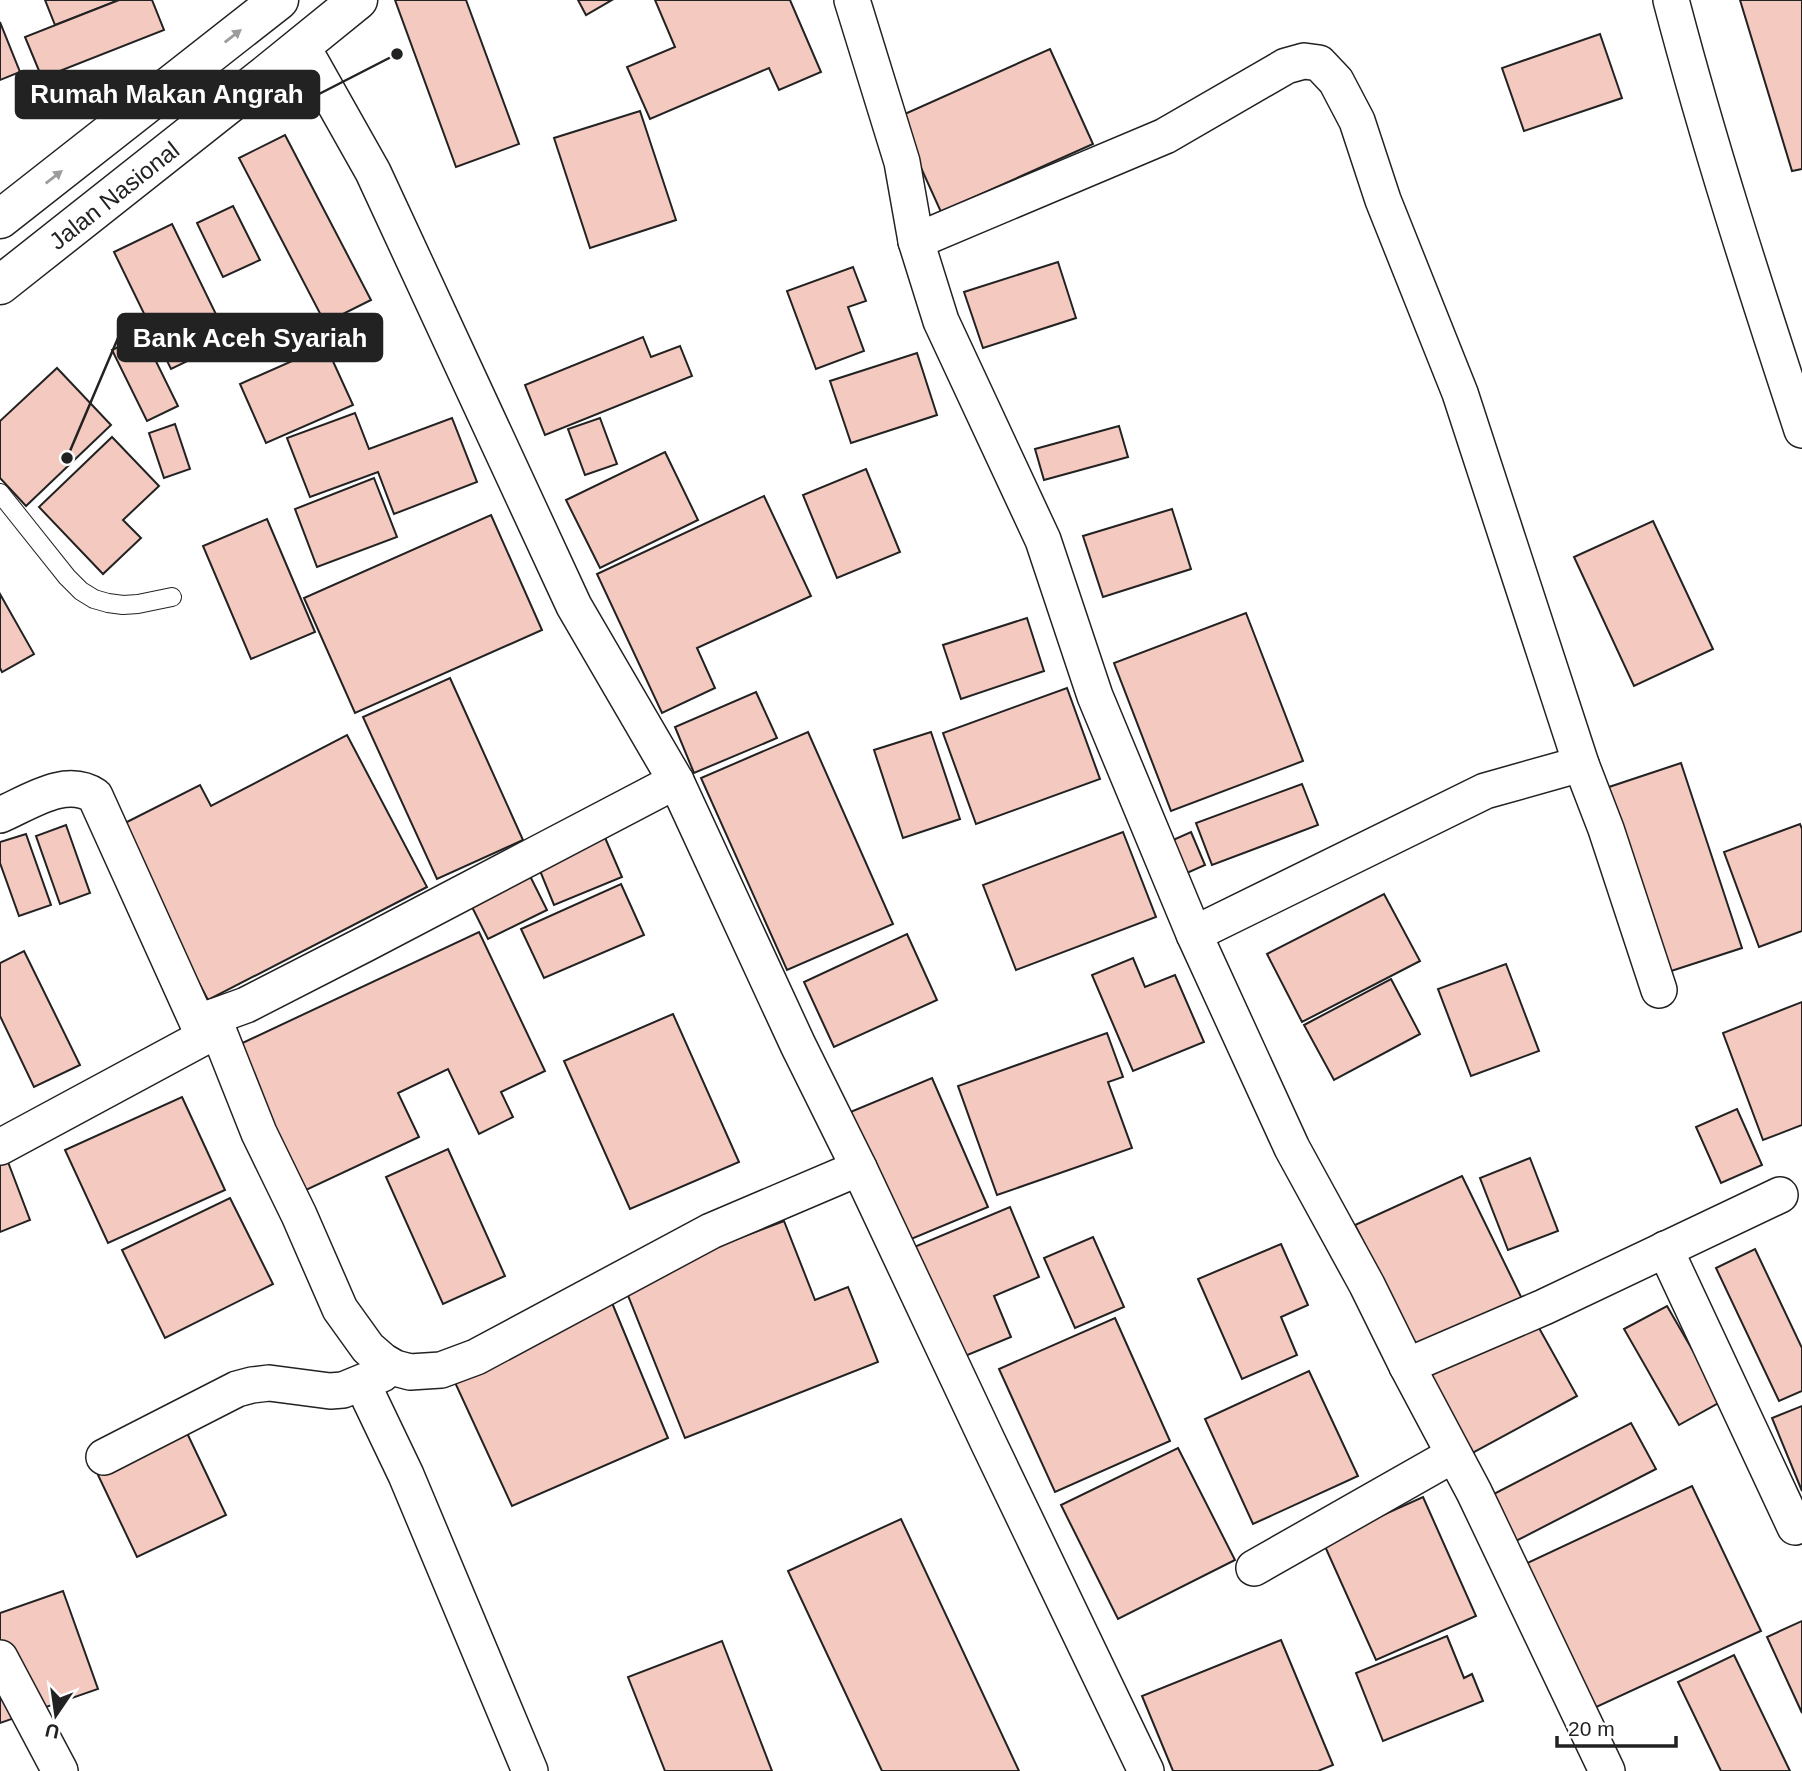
<svg xmlns="http://www.w3.org/2000/svg" width="1802" height="1771" font-family="Helvetica,sans-serif">
	<rect width="100%" height="100%" fill="#fff"/>
	<!-- building -->
	<g fill="#f3c9c0" stroke="#222" stroke-width="2">
		<polygon points="45,0 119,0 55,25"/>
		<polygon points="119,0 152,0 164,30 42,78 25,37"/>
		<polygon points="395,0 466,0 519,144 456,167"/>
		<polygon points="578,0 612,0 586,15"/>
		<polygon points="655,0 790,0 821,72 779,90 769,68 650,119 627,67 675,47"/>
		<polygon points="1740,0 1802,0 1802,169 1792,171"/>
		<polygon points="0,22 20,72 0,80"/>
		<polygon points="1600,34 1622,98 1524,131 1502,68"/>
		<polygon points="1050,49 1093,144 941,212 898,117"/>
		<polygon points="640,111 676,220 590,248 554,138"/>
		<polygon points="285,135 371,300 325,323 239,158"/>
		<polygon points="233,206 260,260 223,277 197,223"/>
		<polygon points="172,224 229,341 171,369 114,252"/>
		<polygon points="1058,262 1076,318 983,348 964,292"/>
		<polygon points="853,267 866,301 848,307 864,351 816,369 787,291"/>
		<polygon points="143,335 178,406 147,421 112,350"/>
		<polygon points="643,337 651,357 680,346 692,376 545,435 525,385"/>
		<polygon points="326,346 353,405 266,443 240,384"/>
		<polygon points="917,353 937,415 851,443 830,381"/>
		<polygon points="57,368 111,425 26,506 0,478 0,421"/>
		<polygon points="355,413 369,449 452,418 477,482 394,514 378,472 310,497 287,438"/>
		<polygon points="600,418 617,464 585,475 568,429"/>
		<polygon points="175,424 190,469 164,478 149,433"/>
		<polygon points="1119,426 1128,457 1044,480 1035,449"/>
		<polygon points="112,437 159,486 123,520 141,538 103,574 39,507"/>
		<polygon points="665,452 698,520 600,568 566,500"/>
		<polygon points="866,469 900,552 837,578 803,495"/>
		<polygon points="374,478 397,537 317,567 295,509"/>
		<polygon points="764,496 811,596 697,648 715,688 662,713 597,574"/>
		<polygon points="1172,509 1191,569 1103,597 1083,536"/>
		<polygon points="491,515 542,630 355,713 304,598"/>
		<polygon points="267,519 315,632 251,659 203,546"/>
		<polygon points="1653,521 1713,649 1634,686 1574,557"/>
		<polygon points="0,594 34,654 2,672 0,668"/>
		<polygon points="1246,613 1303,761 1171,811 1114,663"/>
		<polygon points="1027,618 1044,671 961,699 943,645"/>
		<polygon points="450,678 523,840 437,879 363,717"/>
		<polygon points="1067,688 1100,779 976,824 943,733"/>
		<polygon points="756,692 777,738 694,773 675,727"/>
		<polygon points="808,732 893,924 787,970 701,778"/>
		<polygon points="931,732 960,819 903,838 874,750"/>
		<polygon points="347,735 427,887 208,1000 117,827 200,785 211,806"/>
		<polygon points="1681,763 1742,948 1665,973 1603,789"/>
		<polygon points="1302,784 1318,825 1212,865 1196,823"/>
		<polygon points="1800,824 1802,829 1802,931 1759,947 1724,852"/>
		<polygon points="66,825 90,893 60,904 36,836"/>
		<polygon points="1123,832 1156,917 1016,970 983,885"/>
		<polygon points="1191,832 1205,865 1178,877 1164,844"/>
		<polygon points="603,833 622,877 554,905 536,861"/>
		<polygon points="26,834 51,905 19,916 0,863 0,842"/>
		<polygon points="525,866 547,910 488,939 466,895"/>
		<polygon points="621,884 644,935 544,978 521,929"/>
		<polygon points="1384,894 1420,961 1302,1022 1267,954"/>
		<polygon points="479,932 545,1071 501,1092 513,1117 479,1134 448,1069 398,1093 419,1137 306,1190 236,1046"/>
		<polygon points="907,934 937,1000 834,1047 804,982"/>
		<polygon points="24,951 80,1065 34,1087 0,1016 0,963"/>
		<polygon points="1133,958 1145,987 1175,975 1204,1042 1133,1071 1092,975"/>
		<polygon points="1506,964 1539,1051 1471,1076 1438,989"/>
		<polygon points="1391,979 1420,1034 1334,1080 1304,1025"/>
		<polygon points="1802,1002 1802,1125 1763,1140 1723,1033"/>
		<polygon points="673,1014 739,1162 630,1209 564,1061"/>
		<polygon points="1107,1033 1123,1077 1108,1082 1132,1148 997,1195 958,1086"/>
		<polygon points="932,1078 988,1207 904,1242 848,1113"/>
		<polygon points="182,1097 225,1190 108,1243 65,1150"/>
		<polygon points="1737,1109 1762,1165 1721,1183 1696,1127"/>
		<polygon points="448,1149 505,1276 443,1304 386,1177"/>
		<polygon points="1530,1158 1558,1231 1508,1250 1480,1178"/>
		<polygon points="8,1162 30,1220 0,1232 0,1165"/>
		<polygon points="1462,1176 1526,1307 1419,1352 1355,1225"/>
		<polygon points="230,1198 273,1284 165,1338 122,1250"/>
		<polygon points="1010,1207 1039,1277 994,1296 1011,1337 953,1361 907,1250"/>
		<polygon points="784,1221 815,1300 848,1287 878,1362 685,1438 623,1283"/>
		<polygon points="1093,1237 1124,1307 1075,1328 1044,1258"/>
		<polygon points="1281,1244 1308,1305 1281,1317 1297,1355 1242,1379 1198,1279"/>
		<polygon points="1755,1249 1802,1348 1802,1391 1779,1401 1716,1268"/>
		<polygon points="610,1298 668,1438 512,1506 452,1376"/>
		<polygon points="1667,1306 1722,1401 1679,1425 1624,1329"/>
		<polygon points="1115,1318 1170,1441 1055,1492 999,1369"/>
		<polygon points="1534,1319 1577,1396 1467,1456 1424,1379"/>
		<polygon points="1309,1371 1358,1476 1253,1524 1205,1419"/>
		<polygon points="1802,1406 1802,1491 1772,1418"/>
		<polygon points="1631,1423 1656,1469 1512,1543 1488,1497"/>
		<polygon points="187,1433 226,1515 137,1557 98,1475"/>
		<polygon points="1178,1448 1235,1560 1118,1619 1061,1505"/>
		<polygon points="1692,1486 1761,1631 1592,1709 1523,1565"/>
		<polygon points="1423,1497 1476,1616 1376,1660 1323,1542"/>
		<polygon points="901,1519 1019,1771 882,1771 788,1571"/>
		<polygon points="63,1591 98,1689 0,1723 0,1613"/>
		<polygon points="1802,1621 1802,1713 1767,1637"/>
		<polygon points="1447,1636 1464,1678 1472,1674 1483,1701 1383,1741 1356,1673"/>
		<polygon points="1281,1640 1333,1765 1318,1771 1173,1771 1142,1696"/>
		<polygon points="722,1641 772,1771 665,1771 628,1677"/>
		<polygon points="1734,1655 1790,1771 1721,1771 1678,1682"/>
	</g>
	<g fill="none" stroke-linecap="round" stroke-linejoin="round">
		<defs>
			<polyline id="lane" points="0,493 67,577 81,591 94,599 108,603 123,605 138,604 172,597"/>
			<g id="street">
				<polyline points="852,0 902,162 916,241 941,321 1043,540 1095,696 1194,934 1292,1148 1367,1285 1407,1366 1474,1492 1607,1771"/>
				<path d="M1671,0C1709,145 1755,287 1802,430"/>
				<polyline points="302,46 373,172 574,606 676,781 798,1045 859,1168 988,1442 1146,1771"/>
				<polyline points="916,241 1165,136 1286,66 1304,61 1319,63 1336,81 1357,121 1383,200 1460,393 1581,764 1606,829 1659,990"/>
				<path d="M0,815C28,803 66,776 95,796L204,1037"/>
				<polyline points="1194,934 1485,791 1581,764"/>
				<polyline points="213,1017 259,1133 299,1215 340,1309 368,1348 383,1361 395,1368 410,1372 441,1370 476,1357 711,1231 859,1168"/>
				<polyline points="0,1147 204,1037 213,1017 246,1005 367,943 676,781"/>
				<polyline points="1665,1249 1795,1527"/>
				<polyline points="1407,1366 1544,1307 1780,1195"/>
				<polyline points="362,1383 406,1475 530,1771"/>
				<polyline points="104,1457 237,1389 252,1385 269,1383 330,1391 343,1390 382,1374"/>
				<polyline points="1254,1568 1453,1455"/>
				<polyline points="0,1658 60,1771"/>
			</g>
			<g id="highway">
				<polyline points="0,219 279,0"/>
				<path id="s1" d="M0,285L268,73L358,0"/>
			</g>
		</defs>
		<!-- lane casing -->
		<use href="#lane" stroke="#222" stroke-width="20"/>
		<!-- street casing -->
		<use href="#street" stroke="#222" stroke-width="38"/>
		<!-- highway casing -->
		<use href="#highway" stroke="#222" stroke-width="41"/>
		<!-- lane -->
		<use href="#lane" stroke="#fff" stroke-width="18"/>
		<!-- street -->
		<use href="#street" stroke="#fff" stroke-width="35"/>
		<!-- highway -->
		<use href="#highway" stroke="#fff" stroke-width="38"/>
	</g>
	<!-- one-way arrows -->
	<defs><path id="oneway-solid" d="M-6-.8H1V-3.2L6.5 0L1 3.2V.8H-6Z" transform="scale(1.75)"/></defs>
	<g fill="#9c9c9c">
		<use href="#oneway-solid" transform="translate(233 36) rotate(-38)"/>
		<use href="#oneway-solid" transform="translate(54 177) rotate(-38)"/>
	</g>
	<g text-anchor="middle" dominant-baseline="central" stroke-width="5" stroke-linejoin="round" paint-order="stroke">
		<!-- street labels -->
		<g font-size="24" fill="#222" stroke="#fff">
			<text stroke="none"><textPath href="#s1" startOffset="145">Jalan Nasional</textPath></text>
		</g>
	</g>
	<!-- callouts -->
	<path fill="none" stroke="#222" stroke-width="2.5" d="M397 54L319 94M67 458L118 338"/>
	<g fill="#222" stroke="#fff" stroke-width="2.5">
		<circle cx="397" cy="54" r="7"/>
		<circle cx="67" cy="458" r="7"/>
	</g>
	<g fill="#222" stroke="#222" stroke-width="2.5">
		<rect x="16" y="71" width="303" height="47" rx="7"/>
		<rect x="118" y="314" width="264" height="47" rx="7"/>
	</g>
	<g font-size="26" text-anchor="middle" font-weight="bold" fill="#fff">
		<text x="167" y="103">Rumah Makan Angrah</text>
		<text x="250" y="347">Bank Aceh Syariah</text>
	</g>
	<!-- north arrow -->
	<g transform="translate(56 1715) rotate(193)" stroke="#ffffff" stroke-width="5" paint-order="stroke">
	<path d="M0-5L12 26L0 18L-12 26Z" fill="#222222"/>
	<text y="-10" font-size="19" font-weight="bold" text-anchor="middle" fill="#222222">U</text>
	</g>
	<!-- scale -->
	<path d="M1557 1736v10h119v-10" fill="none" stroke="#222222" stroke-width="3.5"/>
	<text x="1568" y="1736" font-size="21" fill="#222222" stroke="#ffffff" stroke-width="5" paint-order="stroke">20 m</text>
</svg>
